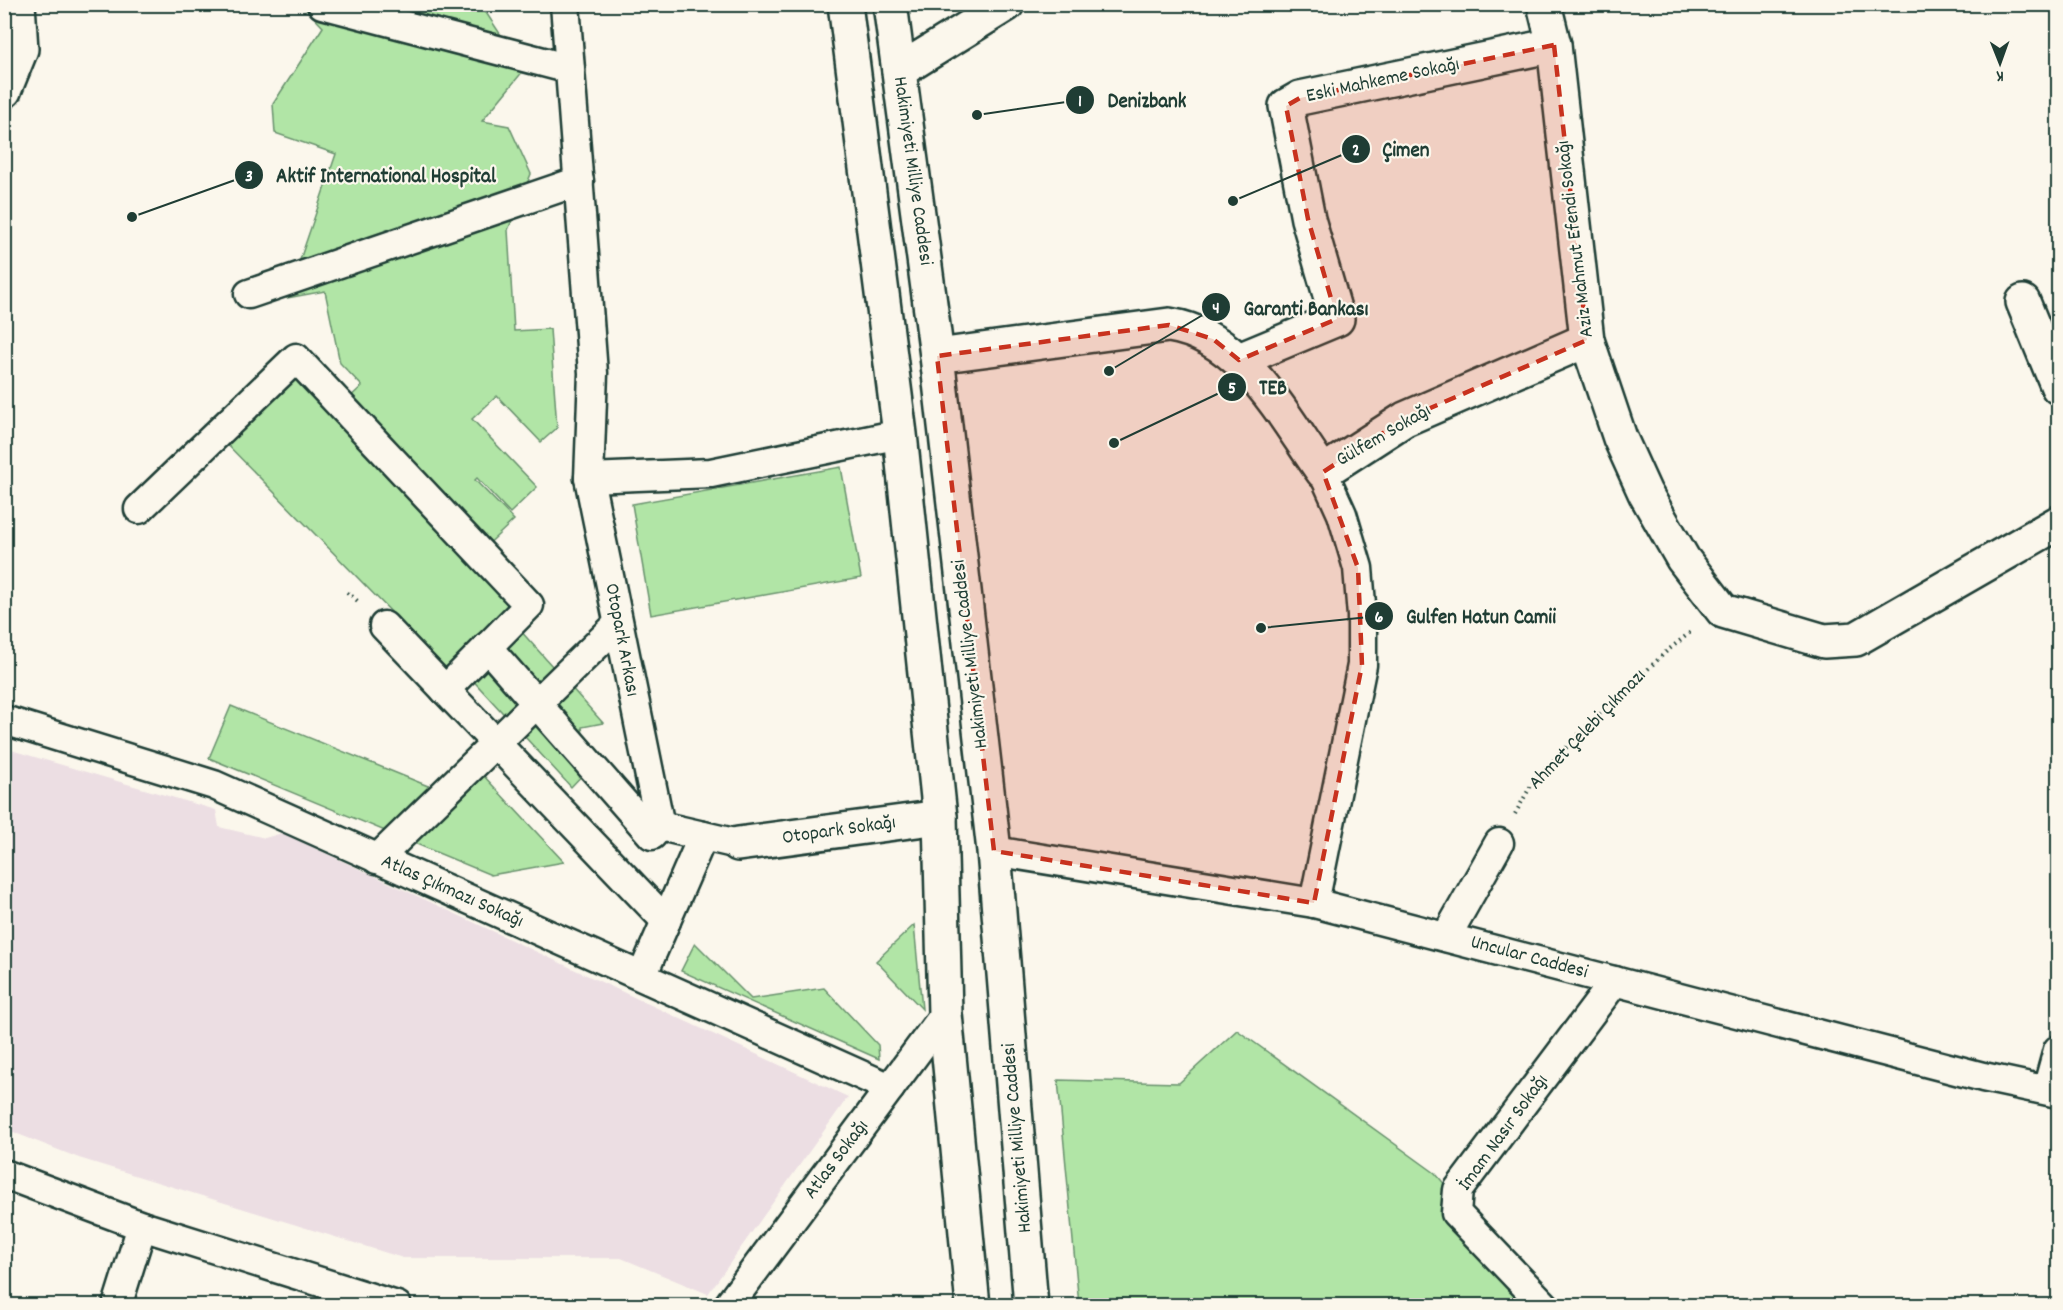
<svg xmlns="http://www.w3.org/2000/svg" width="2063" height="1310" font-family="Dekko,sans-serif">
	<rect width="100%" height="100%" fill="#fbf7ec"/>
	<filter id="ink" filterUnits="userSpaceOnUse"><feTurbulence type="fractalNoise" baseFrequency=".0167" numOctaves="2"/><feDisplacementMap in="SourceGraphic" scale="12" xChannelSelector="R" yChannelSelector="G"/><feConvolveMatrix kernelMatrix="1 2 1 2 8 2 1 2 1" color-interpolation-filters="sRGB"/></filter>
	<g filter="url(#ink)">
		<!-- built -->
		<polygon fill="#ecdee3" points="4,748 216,810 219,827 265,838 282,833 848,1097 708,1294 621,1258 403,1258 79,1158 5,1129"/>
		<!-- green -->
		<g fill="#b1e5a6" stroke="#68916d" stroke-width="1.5">
			<polygon points="302,5 481,5 524,70 482,121 509,126 531,174 508,230 514,331 550,329 557,428 541,442 497,396 472,419 537,487 510,513 477,478 475,480 514,520 480,552 519,606 451,673 217,434 296,348 347,400 362,386 340,363 325,291 287,298 336,154 275,133 273,104 323,27"/>
			<polygon points="841,467 861,578 651,615 632,504"/>
			<polygon points="519,629 603,723 582,727 588,769 571,787 468,675"/>
			<polygon points="231,706 438,790 469,760 564,862 491,875 209,758"/>
			<polygon points="914,925 922,1009 876,961"/>
			<polygon points="695,943 751,999 824,988 878,1045 879,1059 681,971"/>
			<polygon points="1237,1030 1435,1173 1549,1305 1079,1305 1058,1080 1179,1083"/>
		</g>
		<g fill="none" stroke-linecap="round" stroke-linejoin="round">
			<defs>
				<g id="pedestrian">
					<polyline points="322,4 570,69"/>
					<polyline points="565,4 593,373 589,478 660,826 738,844"/>
					<polyline points="249,294 579,181"/>
					<polyline points="589,478 711,473 900,434"/>
					<polyline points="139,509 296,358 529,605 445,690"/>
					<polyline points="384,626 666,921"/>
					<polyline points="487,647 652,835 660,826"/>
					<polyline points="4,720 214,785 890,1088"/>
					<polyline points="994,851 1314,903 1983,1077 2058,1093"/>
					<polyline points="377,859 618,624"/>
					<polyline points="1314,903 1362,665 1362,616 1358,568 1342,514 1323,472"/>
					<polyline points="1446,937 1499,843"/>
					<polyline points="642,976 703,836"/>
					<polyline points="2047,1090 2058,1050"/>
					<polyline points="4,1174 142,1226 397,1306"/>
					<polyline points="117,1306 142,1226"/>
					<polyline points="728,1306 945,1014"/>
					<polyline points="1545,1306 1456,1213 1458,1190 1615,981"/>
				</g>
				<g id="minor">
					<polyline points="1544,4 1554,45 1587,340 1620,438 1645,493 1683,559 1723,611 1824,641 1856,639 2058,523"/>
					<polyline points="899,71 1007,4"/>
					<polyline points="2023,302 2058,387"/>
					<path d="M937,356L1169,325C1243,336 1283,416 1323,472L1405,419L1587,340"/>
					<polyline points="1239,360 1337,319 1308,219 1286,106 1300,98 1554,45"/>
					<polyline points="738,844 940,817"/>
				</g>
				<polyline id="tertiary" points="4,91 21,49 18,4"/>
				<g id="primary">
					<polyline points="845,4 900,434 940,817 945,1014 973,1306"/>
					<polyline points="890,4 937,356 994,851 1031,1306"/>
				</g>
			</defs>
			<!-- pedestrian casing -->
			<use href="#pedestrian" stroke="#1f3d34" stroke-width="33"/>
			<!-- minor casing -->
			<use href="#minor" stroke="#1f3d34" stroke-width="38"/>
			<!-- tertiary casing -->
			<use href="#tertiary" stroke="#1f3d34" stroke-width="38"/>
			<!-- primary casing -->
			<use href="#primary" stroke="#1f3d34" stroke-width="38"/>
			<!-- path -->
			<g stroke="#1f3d34" stroke-width="4" stroke-dasharray="1.5 4.5" stroke-linecap="butt">
				<polyline points="347,592 360,603"/>
				<polyline points="1515,814 1533,782 1584,729 1667,651 1692,631"/>
			</g>
			<!-- pedestrian -->
			<use href="#pedestrian" stroke="#fbf7ec" stroke-width="28"/>
			<!-- minor -->
			<use href="#minor" stroke="#fbf7ec" stroke-width="33"/>
			<!-- tertiary -->
			<use href="#tertiary" stroke="#fbf7ec" stroke-width="33"/>
			<!-- primary -->
			<use href="#primary" stroke="#fbf7ec" stroke-width="33"/>
		</g>
	</g>
	<!-- marked area -->
	<path fill="#c8321e" fill-opacity="0.2" stroke="#c8321e" stroke-width="4.5" stroke-dasharray="12 8" stroke-linejoin="round" d="M1554,45L1587,340L1405,419L1323,472L1358,568L1362,665L1314,903L994,851L937,356L1169,325L1213,339L1239,360L1337,319L1308,219L1286,106L1300,98Z"/>
	<g text-anchor="middle" dominant-baseline="central" stroke-width="4.5" stroke-linejoin="round" paint-order="stroke">
		<!-- street labels -->
		<g font-size="20" fill="#1f3d34" stroke="#fbf7ec">
			<text transform="translate(1383 81) rotate(-12)">Eski Mahkeme Sokağı</text>
			<text transform="translate(912 171) rotate(82)">Hakimiyeti Milliye Caddesi</text>
			<text transform="translate(1576 239) rotate(-97)">Aziz Mahmut Efendi Sokağı</text>
			<text transform="translate(1384 436) rotate(-30)">Gülfem Sokağı</text>
			<text transform="translate(621 640) rotate(79)">Otopark Arkası</text>
			<text transform="translate(971 654) rotate(-97)">Hakimiyeti Milliye Caddesi</text>
			<text transform="translate(1588 730) rotate(-46)">Ahmet Çelebi Çıkmazı</text>
			<text transform="translate(839 831) rotate(-8)">Otopark Sokağı</text>
			<text transform="translate(452 892) rotate(24)">Atlas Çıkmazı Sokağı</text>
			<text transform="translate(1529 958) rotate(15)">Uncular Caddesi</text>
			<text transform="translate(1504 1133) rotate(-54)">İmam Nasır Sokağı</text>
			<text transform="translate(1018 1138) rotate(-95)">Hakimiyeti Milliye Caddesi</text>
			<text transform="translate(837 1160) rotate(-53)">Atlas Sokağı</text>
		</g>
	</g>
	<!-- callouts -->
	<path fill="none" stroke="#1f3d34" stroke-width="2" d="M977 115L1080 100M1233 201L1356 149M132 217L249 175M1109 371L1216 307M1114 443L1232 387M1261 628L1379 616"/>
	<g fill="#1f3d34" stroke="#fbf7ec" stroke-width="2">
		<circle cx="977" cy="115" r="6"/>
		<circle cx="1233" cy="201" r="6"/>
		<circle cx="132" cy="217" r="6"/>
		<circle cx="1109" cy="371" r="6"/>
		<circle cx="1114" cy="443" r="6"/>
		<circle cx="1261" cy="628" r="6"/>
		<circle cx="1080" cy="100" r="15"/>
		<circle cx="1356" cy="149" r="15"/>
		<circle cx="249" cy="175" r="15"/>
		<circle cx="1216" cy="307" r="15"/>
		<circle cx="1232" cy="387" r="15"/>
		<circle cx="1379" cy="616" r="15"/>
	</g>
	<g font-size="18" text-anchor="middle" font-weight="bold" fill="#fff">
		<text x="1080" y="106">1</text>
		<text x="1356" y="155">2</text>
		<text x="249" y="181">3</text>
		<text x="1216" y="313">4</text>
		<text x="1232" y="393">5</text>
		<text x="1379" y="622">6</text>
	</g>
	<g font-size="21" text-anchor="middle" font-weight="bold" fill="#1f3d34" stroke="#fbf7ec" stroke-width="4.5" stroke-linejoin="round" paint-order="stroke">
		<text x="1147" y="107">Denizbank</text>
		<text x="1406" y="156">Çimen</text>
		<text x="386" y="182">Aktif International Hospital</text>
		<text x="1306" y="315">Garanti Bankası</text>
		<text x="1273" y="394">TEB</text>
		<text x="1481" y="623">Gulfen Hatun Camii</text>
	</g>
	<!-- margin -->
	<rect width="2063" height="1310" fill="none" stroke="#fbf7ec" stroke-width="24"/>
	<rect x="12" y="12" width="2039" height="1286" fill="none" stroke="#1f3d34" stroke-width="2" filter="url(#ink)"/>
	<!-- north arrow -->
	<g transform="translate(2000 63) rotate(179)" stroke="#fbf7ec" stroke-width="4.5" paint-order="stroke">
	<path d="M0-4.5L10 22L0 15L-10 22Z" fill="#1f3d34"/>
	<text y="-9" font-size="16" font-weight="bold" text-anchor="middle" fill="#1f3d34">K</text>
	</g>
</svg>
